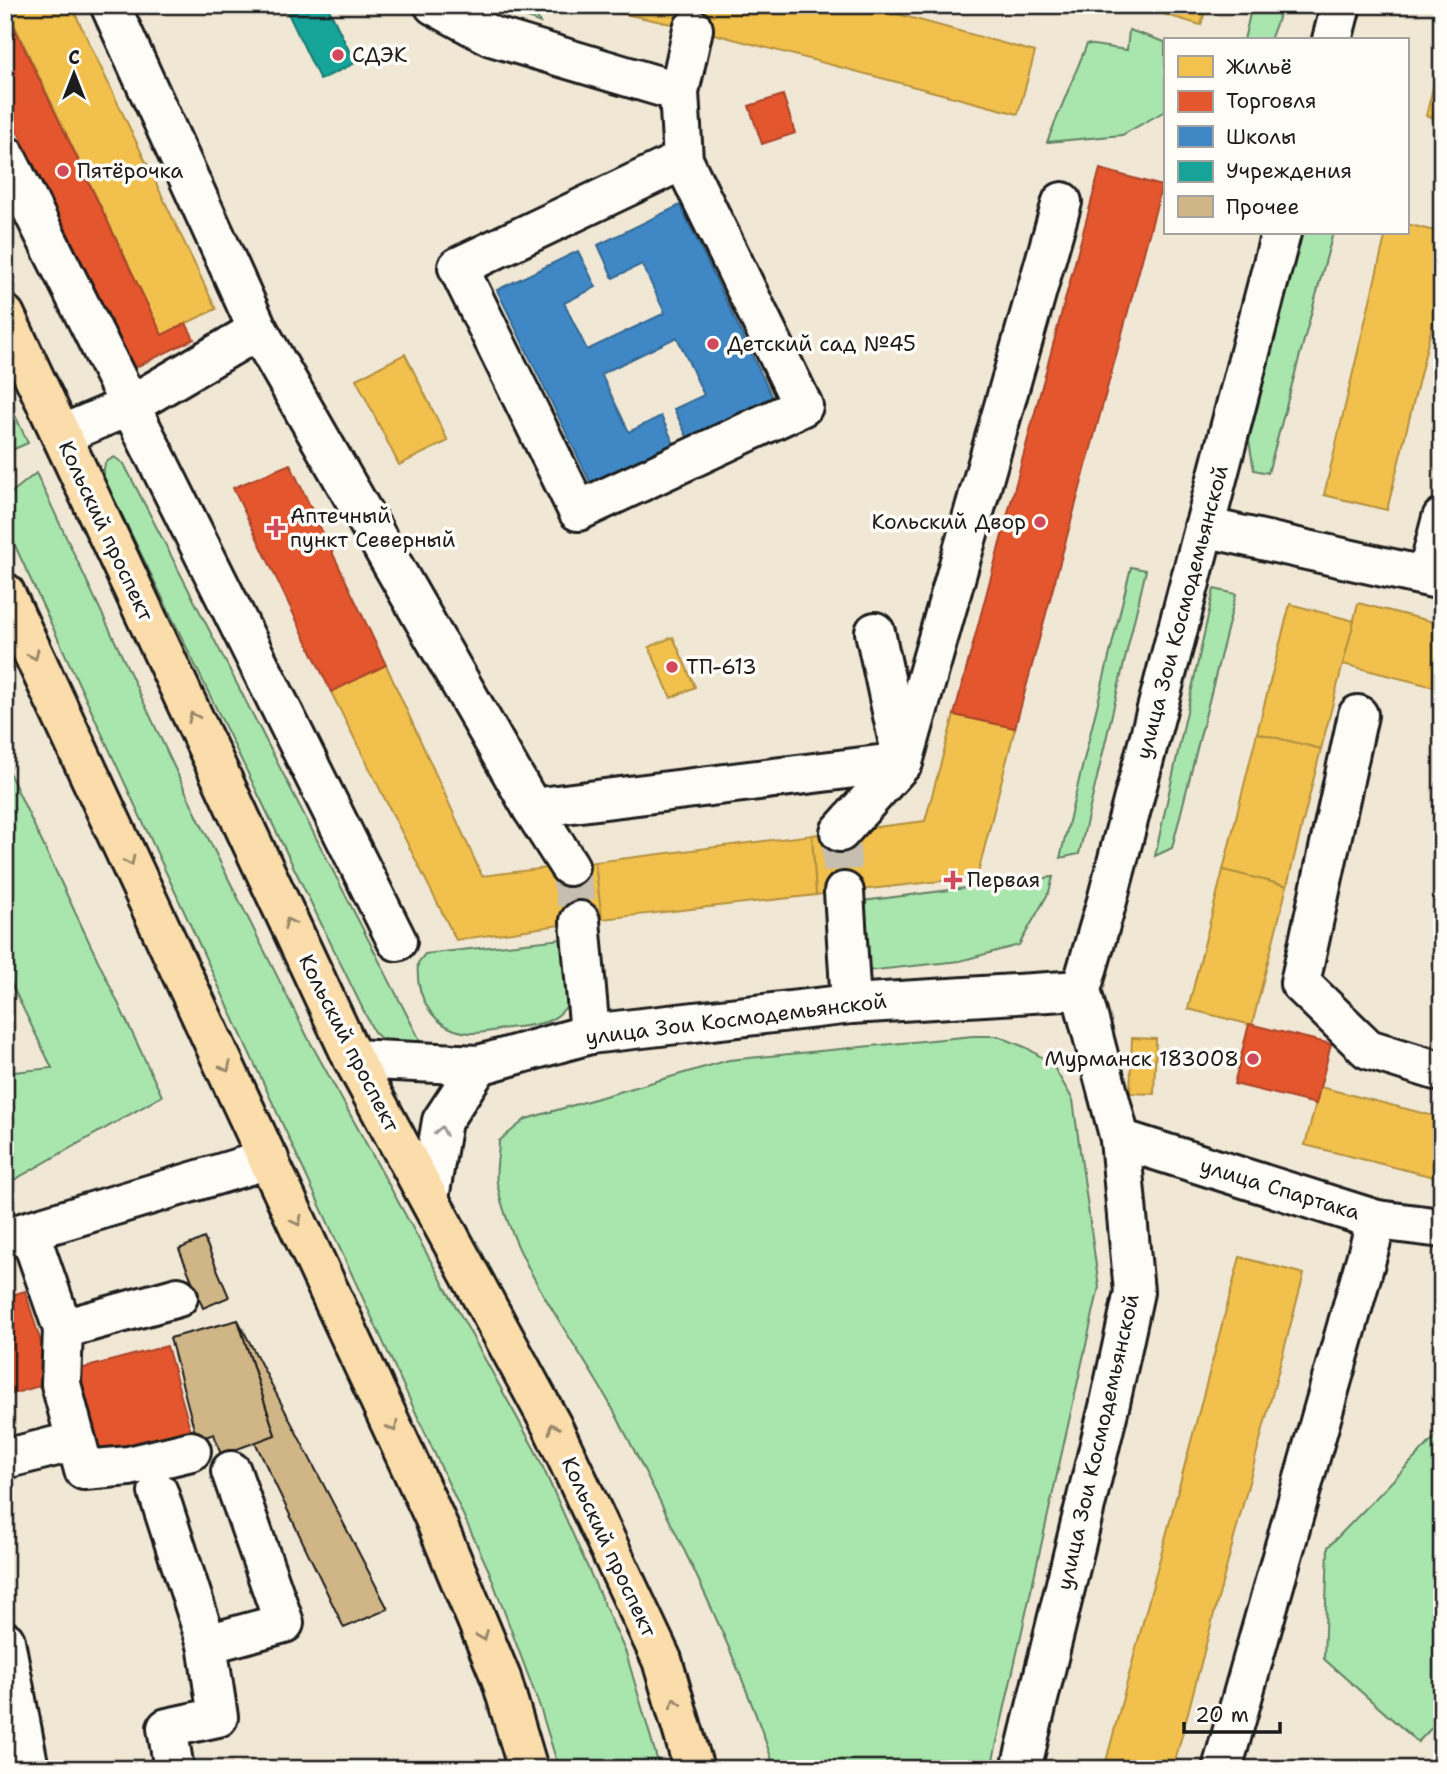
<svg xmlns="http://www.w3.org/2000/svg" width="1447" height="1774" font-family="'Shantell Sans',sans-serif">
	<rect width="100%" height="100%" fill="#f0e7d5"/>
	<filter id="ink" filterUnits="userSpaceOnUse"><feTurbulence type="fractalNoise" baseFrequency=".0143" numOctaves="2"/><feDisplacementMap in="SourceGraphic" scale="14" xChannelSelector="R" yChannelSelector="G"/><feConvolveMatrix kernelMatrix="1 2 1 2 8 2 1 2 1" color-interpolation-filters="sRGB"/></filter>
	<g filter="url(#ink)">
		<!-- green -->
		<g fill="#a9e6ad" stroke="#628164" stroke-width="2">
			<polygon points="496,5 532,5 540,23"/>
			<polygon points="1252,5 1283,5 1270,40 1244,40"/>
			<polygon points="1129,30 1165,42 1165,111 1122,135 1047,142 1087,44 1127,50"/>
			<polygon points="1301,233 1333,233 1268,473 1254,470 1249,441"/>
			<polygon points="5,394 28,443 5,453"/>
			<polygon points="114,457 124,464 427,1054 390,1047 374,1032 103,476 105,463"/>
			<polygon points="36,473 200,822 308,1038 536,1452 626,1653 660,1769 559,1769 540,1707 489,1571 5,524 5,498"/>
			<polygon points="1131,567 1146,570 1079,854 1060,858"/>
			<polygon points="1214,589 1236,594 1172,848 1155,856"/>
			<polygon points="5,764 162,1096 5,1185 5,1073 52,1068 5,971"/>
			<polygon points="1053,877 1049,892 1019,945 960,961 867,971 863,901"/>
			<path d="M571,938C571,953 576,991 569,1002C556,1026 532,1025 508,1028C496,1030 482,1034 470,1033C433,1030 415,997 418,963L425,954Z"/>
			<path d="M973,1036H998L1027,1048L1052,1064L1073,1100L1099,1287L991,1769H775C735,1647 677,1533 618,1419C580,1345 513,1267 497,1183C495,1170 499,1154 499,1141L526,1119L729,1060Z"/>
			<polygon points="1442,1430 1442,1717 1418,1742 1324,1659 1328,1547"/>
		</g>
		<!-- homes -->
		<g fill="#f2c14e" stroke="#b2903f" stroke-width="2">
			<polygon points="5,5 71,5 216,309 162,335"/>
			<polygon points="583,5 705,5 699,30"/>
			<polygon points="705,5 865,5 1035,52 1018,114 699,30"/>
			<polygon points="1132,5 1207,5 1201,25"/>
			<polygon points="1442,51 1442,120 1426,116"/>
			<polygon points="1407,224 1442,233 1442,285 1387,510 1324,495 1386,233 1407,233"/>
			<polygon points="405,354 448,441 399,465 356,379"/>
			<polygon points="1358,603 1442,624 1442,689 1343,664"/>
			<polygon points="1290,604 1354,621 1321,749 1257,733"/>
			<polygon points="673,637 695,687 671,698 649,647"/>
			<polygon points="386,665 482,876 595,862 602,919 456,940 331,692"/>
			<polygon points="954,715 1015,728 977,877 816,895 812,835 925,821"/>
			<polygon points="1257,733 1321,749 1287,886 1223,870"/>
			<polygon points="812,835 816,895 602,919 595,862"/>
			<polygon points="1223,870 1287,886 1252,1025 1188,1009"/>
			<polygon points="1132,1038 1156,1039 1154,1094 1130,1093"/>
			<polygon points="1320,1087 1442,1118 1442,1179 1305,1145"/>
			<polygon points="1240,1257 1304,1274 1173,1769 1104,1769"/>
		</g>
		<!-- shops -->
		<g fill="#e4572e" stroke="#a84529" stroke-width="2">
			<polygon points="5,8 162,335 186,323 194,339 134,368 5,106"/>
			<polygon points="783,95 795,133 762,144 749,106"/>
			<polygon points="1100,169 1162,186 1015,728 954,715"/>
			<polygon points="290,464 386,665 331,692 233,488"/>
			<polygon points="1249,1024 1331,1044 1316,1104 1234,1084"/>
			<polygon points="25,1291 53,1382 5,1396 5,1297"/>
			<polygon points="167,1346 191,1432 100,1457 76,1370"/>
		</g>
		<!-- schools -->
		<polygon fill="#3f88c5" stroke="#346892" stroke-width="2" points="680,205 775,403 690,443 674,409 704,395 677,337 601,374 629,432 661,416 676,448 593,488 497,290 578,251 596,287 564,303 587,350 665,313 642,264 613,278 598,245"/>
		<!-- public -->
		<polygon fill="#17a398" stroke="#187a73" stroke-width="2" points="284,5 327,5 355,63 320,80"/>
		<!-- building -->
		<g fill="#d0b586" stroke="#1c1c1c" stroke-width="2">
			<polygon points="204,1238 229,1297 203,1308 179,1249"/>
			<polygon points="238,1320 388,1609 344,1628 255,1442 275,1435"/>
			<polygon points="238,1320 275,1435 221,1455 214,1434 197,1440 170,1338"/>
		</g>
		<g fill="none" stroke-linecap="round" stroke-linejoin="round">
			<!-- minor-tunnel -->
			<g stroke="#c6beb0" stroke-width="38" stroke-dasharray="38 19" stroke-linecap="butt">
				<polyline points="840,832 844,892"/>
				<polyline points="569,866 580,921"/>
			</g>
			<defs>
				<g id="minor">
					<polyline points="110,5 258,330"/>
					<polyline points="434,5 491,36 679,92 693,29"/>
					<polyline points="1332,40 1341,5"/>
					<polyline points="679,92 683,160 458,267 578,511 803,406 683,160"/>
					<polyline points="5,155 397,941"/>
					<polyline points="61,435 129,406 258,330 532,808"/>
					<polyline points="1204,527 1442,580"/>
					<polyline points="1427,576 1442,518"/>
					<polyline points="1358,715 1300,983 1368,1049 1442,1072"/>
					<polyline points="840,832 903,762 875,632"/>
					<polyline points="569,866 532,808 903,762 1062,202"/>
					<polyline points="844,892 851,1004"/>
					<polyline points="580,921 590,1034"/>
					<polyline points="353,1059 479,1065 590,1034 851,1004 1081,990"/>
					<polyline points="1120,1139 1377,1220 1442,1228"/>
					<polyline points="429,1198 442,1121 479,1065"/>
					<polyline points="29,1231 63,1329 178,1297"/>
					<polyline points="5,1238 269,1159"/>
					<polyline points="63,1329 61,1384 84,1470 129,1466 191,1451"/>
					<polyline points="5,1459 76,1441"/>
					<polyline points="158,1492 207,1644"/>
					<polyline points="5,1641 29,1769"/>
					<polyline points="174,1769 167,1728 218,1717 207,1644 284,1623 231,1471"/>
					<polyline points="1021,1769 1110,1403 1134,1292 1120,1139 1081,990 1107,901 1281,233"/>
					<polyline points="1222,1769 1377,1220"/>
				</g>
				<g id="major">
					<polyline points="5,315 353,1059 552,1426 662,1660 694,1769"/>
					<polyline points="5,593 434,1517 501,1678 528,1769"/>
				</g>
			</defs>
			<!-- minor casing -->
			<use href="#minor" stroke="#1c1c1c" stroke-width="44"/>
			<!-- major casing -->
			<use href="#major" stroke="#1c1c1c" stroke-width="44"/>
			<!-- minor -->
			<use href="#minor" stroke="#fdfcf7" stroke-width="38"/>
			<!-- major -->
			<use href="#major" stroke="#fbddab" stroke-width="38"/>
		</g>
		<!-- one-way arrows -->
		<defs><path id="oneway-chevron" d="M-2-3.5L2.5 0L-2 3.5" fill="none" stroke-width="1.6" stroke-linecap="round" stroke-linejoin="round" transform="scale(1.75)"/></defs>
		<g stroke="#97866b">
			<use href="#oneway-chevron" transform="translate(34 655) rotate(65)"/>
			<use href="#oneway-chevron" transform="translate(193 717) rotate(-115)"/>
			<use href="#oneway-chevron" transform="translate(130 861) rotate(65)"/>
			<use href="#oneway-chevron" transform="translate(289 923) rotate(-115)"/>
			<use href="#oneway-chevron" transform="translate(226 1067) rotate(65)"/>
			<use href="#oneway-chevron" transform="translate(297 1221) rotate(65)"/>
			<use href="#oneway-chevron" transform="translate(393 1427) rotate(65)"/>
			<use href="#oneway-chevron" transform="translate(553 1428) rotate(-116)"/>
			<use href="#oneway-chevron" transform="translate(483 1636) rotate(68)"/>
			<use href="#oneway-chevron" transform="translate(675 1703) rotate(-107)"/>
		</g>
		<use stroke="#989794" href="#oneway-chevron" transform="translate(441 1131) rotate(-79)"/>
	</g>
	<!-- markers -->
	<g fill="#d1495b" stroke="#fdfcf7" stroke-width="2.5">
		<circle cx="338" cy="55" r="7"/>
		<circle cx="63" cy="171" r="7"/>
		<circle cx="713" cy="344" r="7"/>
		<circle cx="1040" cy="522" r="7"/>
		<path d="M272.5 517.5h7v7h7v7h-7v7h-7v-7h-7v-7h7z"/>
		<circle cx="672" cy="667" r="7"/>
		<path d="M949.5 869.5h7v7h7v7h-7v7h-7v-7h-7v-7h7z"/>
		<circle cx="1253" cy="1059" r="7"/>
	</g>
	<g text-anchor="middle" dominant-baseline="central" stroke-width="7" stroke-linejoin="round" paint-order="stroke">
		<!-- poi labels -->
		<g font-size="21" fill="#1c1c1c" stroke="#fdfcf7" text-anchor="start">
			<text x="352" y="55">СДЭК</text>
			<text x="77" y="171">Пятёрочка</text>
			<text x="727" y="344">Детский сад №45</text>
			<text x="290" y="516">Аптечный<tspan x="290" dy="24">пункт Северный</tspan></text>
			<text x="1026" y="522" text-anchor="end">Кольский Двор</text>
			<text x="686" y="667">ТП-613</text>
			<text x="967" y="880">Первая</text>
			<text x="1239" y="1059" text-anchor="end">Мурманск 183008</text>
		</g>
		<!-- street labels -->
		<g font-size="21" fill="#1c1c1c" stroke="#fdfcf7">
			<text transform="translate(106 531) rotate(65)">Кольский проспект</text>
			<text transform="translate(1182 612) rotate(-75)">улица Зои Космодемьянской</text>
			<text transform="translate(736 1019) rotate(-7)">улица Зои Космодемьянской</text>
			<text transform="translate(349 1043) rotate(63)">Кольский проспект</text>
			<text transform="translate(1280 1189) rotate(17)">улица Спартака</text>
			<text transform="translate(1098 1442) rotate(-77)">улица Зои Космодемьянской</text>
			<text transform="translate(609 1547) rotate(65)">Кольский проспект</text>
		</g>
	</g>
	<!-- margin -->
	<rect width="1447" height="1774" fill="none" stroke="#fdfcf7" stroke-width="28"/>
	<rect x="14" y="14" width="1419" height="1746" fill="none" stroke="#1c1c1c" stroke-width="2.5" filter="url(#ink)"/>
	<!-- legend -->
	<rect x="1164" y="38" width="245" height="196" fill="#fdfcf7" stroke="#a3a29f" stroke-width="2"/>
	<rect x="1178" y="56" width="35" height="21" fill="#f2c14e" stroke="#a3a29f" stroke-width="2"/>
	<text x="1226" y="74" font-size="21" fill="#1c1c1c">Жильё</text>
	<rect x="1178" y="91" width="35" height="21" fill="#e4572e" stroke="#a3a29f" stroke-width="2"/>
	<text x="1226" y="108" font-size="21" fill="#1c1c1c">Торговля</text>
	<rect x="1178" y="126" width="35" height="21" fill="#3f88c5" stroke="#a3a29f" stroke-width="2"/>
	<text x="1226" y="144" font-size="21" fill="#1c1c1c">Школы</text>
	<rect x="1178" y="161" width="35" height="21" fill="#17a398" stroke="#a3a29f" stroke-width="2"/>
	<text x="1226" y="178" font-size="21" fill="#1c1c1c">Учреждения</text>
	<rect x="1178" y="196" width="35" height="21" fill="#d0b586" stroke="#a3a29f" stroke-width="2"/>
	<text x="1226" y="214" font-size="21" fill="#1c1c1c">Прочее</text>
	<!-- north arrow -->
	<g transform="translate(74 74)" stroke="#fdfcf7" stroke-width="5" paint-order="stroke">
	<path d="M0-5L12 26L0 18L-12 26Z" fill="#1c1c1c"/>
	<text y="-10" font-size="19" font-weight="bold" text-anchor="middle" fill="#1c1c1c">С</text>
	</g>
	<!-- scale -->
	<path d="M1184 1722v10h96v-10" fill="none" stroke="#1c1c1c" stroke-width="3.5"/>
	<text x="1195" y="1722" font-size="21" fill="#1c1c1c" stroke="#fdfcf7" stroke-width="5" paint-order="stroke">20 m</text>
</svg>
